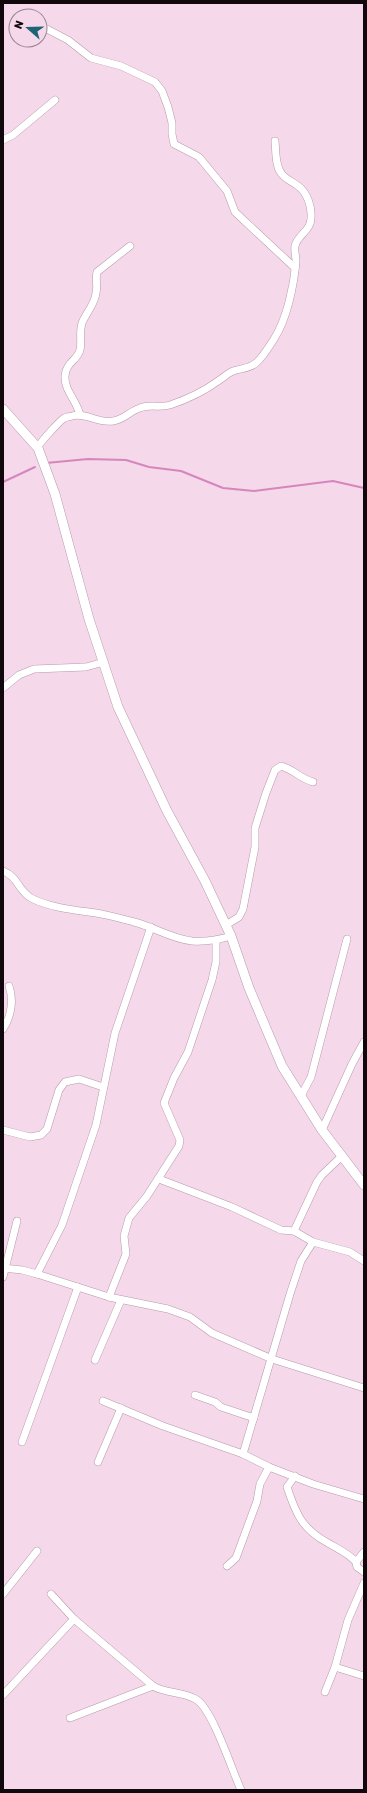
<svg xmlns="http://www.w3.org/2000/svg" width="367" height="1793" font-family="Rubik,sans-serif">
	<rect width="100%" height="100%" fill="#f5d8ea"/>
	<g fill="none" stroke-linecap="round" stroke-linejoin="round">
		<!-- stream -->
		<g stroke="#d686bd" stroke-width="2">
			<polyline points="46,463 88,459 126,460 149,467 181,471 223,488 254,491 333,481 364,488"/>
			<polyline points="3,482 35,467"/>
		</g>
		<defs>
			<g id="street">
				<polyline points="45,28 68,40 91,58 121,66 155,82 162,91 168,107 172,123 172,134 174,144 199,157 227,191 235,212 295,268"/>
				<polyline points="3,140 13,135 55,100"/>
				<path d="M80,415C77,401 64,390 65,376C66,362 77,361 80,350C82,342 79,333 82,323C86,313 95,304 96,293C98,286 95,279 97,272L130,246"/>
				<path d="M38,448C38,444 59,422 63,419C65,417 69,417 72,416C85,412 99,424 113,421C123,420 130,411 140,408C149,404 160,408 170,405C188,399 203,392 218,381C223,378 228,373 233,371C241,368 249,369 256,363C263,357 269,347 274,339C287,319 294,285 296,261C296,256 294,251 295,246C297,235 311,231 311,218C312,207 307,192 298,186C293,182 285,179 281,173C275,165 276,150 275,141"/>
				<polyline points="3,688 19,675 34,669 86,667 104,662"/>
				<path d="M3,871C19,877 18,892 33,899C52,908 75,910 96,913C109,915 122,919 134,922C154,927 172,939 192,941C206,942 218,940 231,936"/>
				<path d="M226,925L239,917L243,909L255,847V828L266,793L275,770L281,766C293,769 301,779 313,782"/>
				<path d="M3,1029C11,1017 14,1000 9,986"/>
				<polyline points="301,1096 311,1077 347,939"/>
				<polyline points="3,1130 30,1137 41,1135 47,1129 59,1090 65,1082 79,1079 103,1087"/>
				<polyline points="322,1130 352,1064 364,1042"/>
				<polyline points="159,1179 232,1207 281,1230 294,1231 317,1182 322,1175 342,1156"/>
				<polyline points="294,1231 313,1242 350,1252 364,1261"/>
				<polyline points="313,1242 301,1261 290,1294 243,1454 269,1467 313,1484 364,1499"/>
				<polyline points="3,1268 22,1270 37,1274 62,1225 96,1125 115,1033 151,927"/>
				<polyline points="37,1274 109,1297 168,1309 190,1317 212,1333 272,1359 364,1388"/>
				<polyline points="3,1277 17,1221"/>
				<polyline points="109,1297 126,1254 124,1236 129,1218 147,1196 179,1146 180,1140 164,1103 174,1078 188,1052 212,980 216,962 216,941"/>
				<polyline points="95,1360 121,1300"/>
				<polyline points="195,1395 215,1402 221,1407 254,1418"/>
				<polyline points="103,1401 163,1426 243,1454"/>
				<polyline points="22,1442 78,1287"/>
				<polyline points="98,1462 121,1408"/>
				<path d="M295,1476L287,1487C296,1514 302,1529 328,1543C338,1549 348,1553 356,1562"/>
				<polyline points="364,1552 356,1562 357,1567 364,1572"/>
				<polyline points="227,1566 236,1558 257,1501 260,1484 269,1467"/>
				<polyline points="3,1594 37,1551"/>
				<path d="M51,1594L74,1619L153,1686C166,1694 184,1691 197,1700C213,1711 232,1770 241,1790"/>
				<polyline points="335,1667 364,1676"/>
				<polyline points="325,1692 335,1667 348,1620 364,1583"/>
				<polyline points="3,1695 74,1619"/>
				<polyline points="70,1718 153,1686"/>
			</g>
			<polyline id="secondary" points="3,409 38,448 55,494 89,619 118,707 167,811 205,881 231,936 249,988 282,1066 322,1130 364,1185"/>
		</defs>
		<!-- street casing -->
		<use href="#street" stroke="#b69bac" stroke-width="8"/>
		<!-- secondary casing -->
		<use href="#secondary" stroke="#b69bac" stroke-width="10"/>
		<!-- street -->
		<use href="#street" stroke="#fff" stroke-width="7"/>
		<!-- secondary -->
		<use href="#secondary" stroke="#fff" stroke-width="9"/>
	</g>
	<!-- border -->
	<rect width="367" height="1793" fill="none" stroke="#11080e" stroke-width="8"/>
	<!-- north arrow -->
	<g transform="translate(28 28) rotate(290)"><circle r="19" fill="#f5d8ea" stroke="#9a8592"/>
	<path d="M0-3L7 15L0 10L-7 15Z" fill="#1e6475"/>
	<text y="-6" font-size="11" font-weight="bold" text-anchor="middle" fill="#11080e">N</text>
	</g>
</svg>
